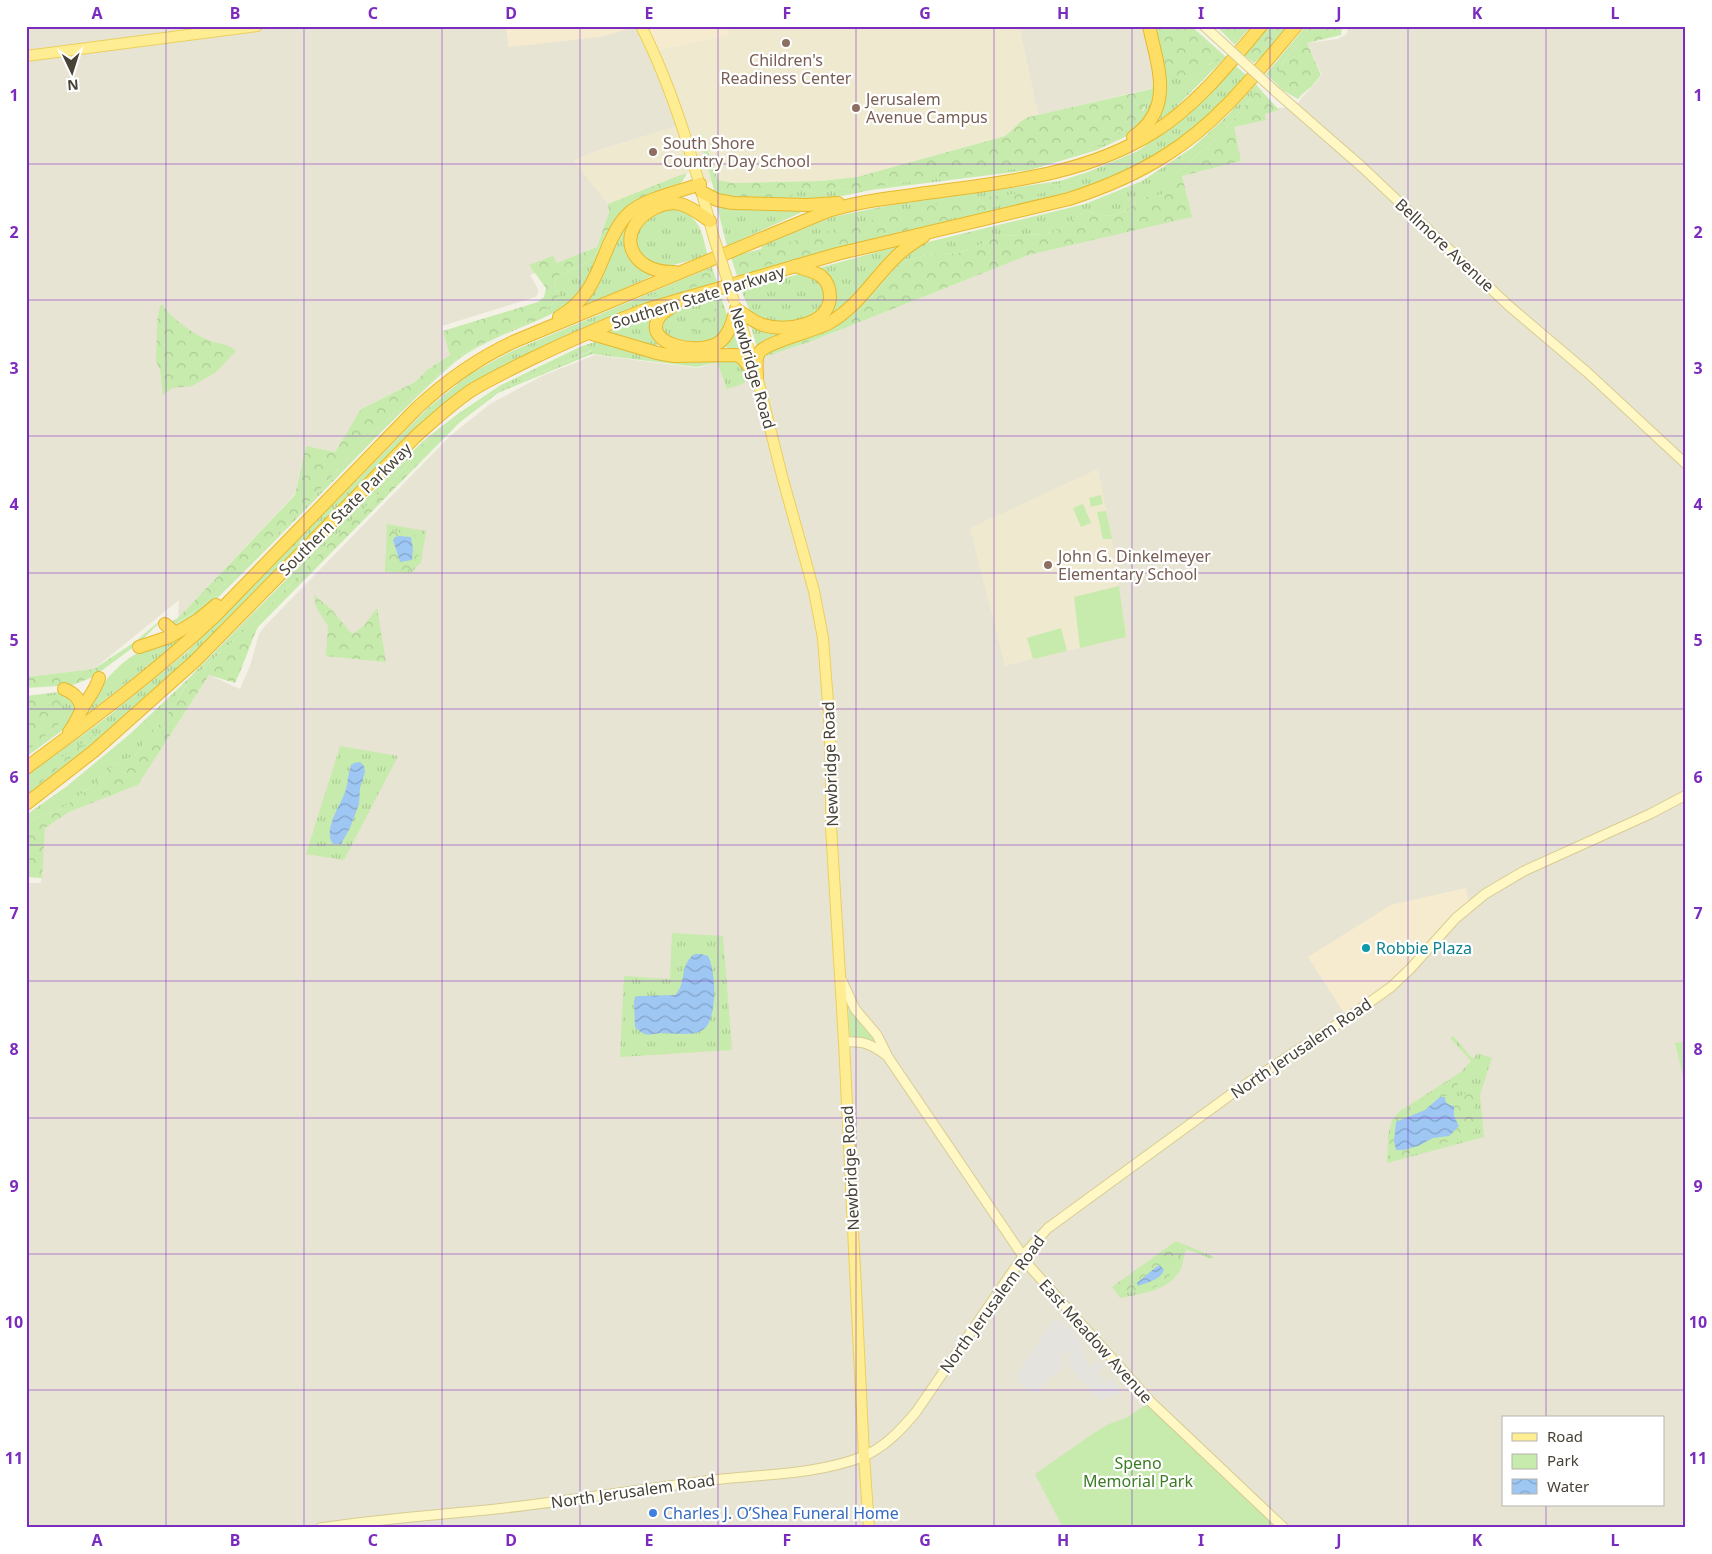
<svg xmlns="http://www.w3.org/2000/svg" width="1712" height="1554" font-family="'Noto Sans',sans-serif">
	<defs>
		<pattern id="grass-tufts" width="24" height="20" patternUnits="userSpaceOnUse" patternTransform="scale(1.25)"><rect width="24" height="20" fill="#c7ebac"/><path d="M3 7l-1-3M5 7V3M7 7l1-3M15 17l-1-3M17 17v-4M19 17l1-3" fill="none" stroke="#accb95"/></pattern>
		<pattern id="forest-crowns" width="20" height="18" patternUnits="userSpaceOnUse" patternTransform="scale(1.25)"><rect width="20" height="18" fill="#c7ebac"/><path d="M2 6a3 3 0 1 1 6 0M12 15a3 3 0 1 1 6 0" fill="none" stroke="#accb95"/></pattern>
		<pattern id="water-waves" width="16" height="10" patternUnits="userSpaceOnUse" patternTransform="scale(1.25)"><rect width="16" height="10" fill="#9ec7f4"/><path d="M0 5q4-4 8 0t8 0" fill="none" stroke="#83a3c6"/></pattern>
	</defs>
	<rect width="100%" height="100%" fill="#f4f1e6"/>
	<!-- residential -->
	<g fill="#e8e4d3" fill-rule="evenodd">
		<polygon points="26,26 506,26 509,46 637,26 681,125 603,149 574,160 608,204 609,212 597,247 530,275 538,289 538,294 535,297 442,326 450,355 428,369 415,382 361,409 335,452 306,446 295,494 178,618 179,600 94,669 26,677"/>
		<polygon points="1019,26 1149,26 1161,86 1038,115"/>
		<path d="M1348,26H1686V1528H26V883H41L45,828L69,812L138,785L209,675L240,689L250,666L259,634L265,626L449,437L490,404L542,376L595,355L698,368L719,361L741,365L812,341L1029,255L1191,217L1182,176L1241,161L1233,127L1266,120L1265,114L1277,108L1294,107L1322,75L1307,43L1338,39L1347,34ZM1503,1418H1663V1505H1503Z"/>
	</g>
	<!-- commercial -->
	<g fill="#f7ebcf">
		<polygon points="506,26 637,26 600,37 509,47"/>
		<polygon points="640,26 726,26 729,35 653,51"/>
		<polygon points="1466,888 1469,903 1387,987 1346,1016 1308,957 1391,905"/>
	</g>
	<!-- education -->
	<g fill="#eee9cf">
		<polygon points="726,26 1019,26 1038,115 1025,130 857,177 821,181 733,183 718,180 700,184 695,170 608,204 573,160 603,149 681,125 653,51 729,35"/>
		<polygon points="1098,469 1113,545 1126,637 1005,666 970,528"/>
	</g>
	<!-- grass -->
	<g fill="url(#grass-tufts)">
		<polygon points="1152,26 1208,65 1226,57 1171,112 1153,124 1159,113"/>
		<polygon points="1245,26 1251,26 1235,45 1232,42"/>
		<polygon points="1269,26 1290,26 1262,58 1260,58 1254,63 1244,55"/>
		<polygon points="1306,26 1311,26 1286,58 1279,70 1299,97 1307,90 1298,99 1284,91 1266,74"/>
		<polygon points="1236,66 1246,75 1220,106 1187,134 1146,161 1096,184 1048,198 852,246 737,276 731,257 761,249 763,245 832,217 891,205 1060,181 1088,172 1138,151 1182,120"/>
		<polygon points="1256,84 1259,88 1234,119 1214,141 1180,170 1162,195 1145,197 1123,212 1108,216 1085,211 1062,227 1048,234 998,236 977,246 959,253 926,255 900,262 862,308 830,330 771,351 765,357 770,349 827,328 907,251 928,242 1085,204 1142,181 1192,148 1225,118"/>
		<path d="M1157,85L1150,117L1125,137L1097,150L1030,170L871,190L818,201L727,197L802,188C817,195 823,195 838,187L845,190L1086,151L1144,110L1151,89L1153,86Z"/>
		<path d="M687,173C674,202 649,191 629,210C603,232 602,274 578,297C568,307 555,312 543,318C516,330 477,344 455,362C417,395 382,431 347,467C300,515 254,563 206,609L179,629L175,630L171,629C169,622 173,621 178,618L177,624L202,606L273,538L301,511L360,444L464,353L534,319L555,302L559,294L554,285L558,276L580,266L594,257L621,212L636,201L676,188L678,176Z"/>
		<polygon points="718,205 803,210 800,213 727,246 717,207"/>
		<path d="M680,208C703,224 701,231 708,256L661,268L636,252L634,235L655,212Z"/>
		<polygon points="638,211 627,232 626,255 631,255 650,273 652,276 582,307 618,231"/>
		<polygon points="906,244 838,315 758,351 750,323 781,332 830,311 819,268"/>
		<polygon points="712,267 717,282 563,337 516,359 476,382 145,701 26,798 26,776 106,718 186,653 427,409 470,374 510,352"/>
		<polygon points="799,274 810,274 825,285 827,305 809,321 769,325 751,314 741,290"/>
		<polygon points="721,297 727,315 724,325 726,326 709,346 673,343 660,331 667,313"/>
		<polygon points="658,314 660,343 657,346 666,350 604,334 627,324"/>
		<polygon points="733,331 741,354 729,351 727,347 721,349 720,348"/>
		<path d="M595,342H610L724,357L743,362C751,385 747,382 727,389L717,362L697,367L592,354V350L497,391L421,445L407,466L334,538L252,624L187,683L176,703L135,755L113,766L92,786L58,811L38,817L26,823V815L66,787L130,734L187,680L422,442L459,413L501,385L582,346Z"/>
		<polygon points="387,524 426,531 421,563 416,567 412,573 385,572"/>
		<path d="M184,633L185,635L155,661L80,719C93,694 115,664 141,651C155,644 170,639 184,633Z"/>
		<polygon points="59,692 66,693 78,708 67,727 26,757 26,696"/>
		<polygon points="340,746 398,756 344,860 306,854"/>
		<polygon points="672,933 723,936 732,1050 620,1057 624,976 670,979"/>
		<polygon points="1453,1036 1473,1059 1478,1053 1492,1058 1480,1095 1484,1137 1387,1163 1388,1136 1392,1120 1400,1111 1461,1072 1471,1061 1450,1038"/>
		<polygon points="1686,1041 1686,1080 1684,1081 1675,1043"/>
		<path d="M1176,1241L1214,1257L1212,1259L1186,1249C1184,1255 1183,1262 1181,1268C1172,1290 1141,1294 1120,1298L1112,1287Z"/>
	</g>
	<!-- forest -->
	<g fill="url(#forest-crowns)" fill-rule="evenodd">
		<polygon points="1154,26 1191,26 1226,57 1185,75 1176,78 1168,73"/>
		<polygon points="1216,26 1245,26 1232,42"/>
		<polygon points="1270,26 1284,26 1256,59 1250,57 1248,51"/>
		<path d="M1311,26H1342L1341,35L1307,43L1321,75L1311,87L1298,97C1289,89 1281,83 1279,70L1286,58Z"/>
		<polygon points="1259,88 1279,110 1265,114 1266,120 1234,127 1241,161 1182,176 1192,217 1029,255 812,341 765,357 771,351 830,330 862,308 900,262 926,255 959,253 977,246 998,236 1048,234 1062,227 1085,211 1108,216 1123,212 1145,197 1162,194 1180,170 1214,141 1234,119"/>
		<path d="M1151,89C1144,120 1127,127 1103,145H1095L1086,151L1032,167L887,185L845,190L838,187C823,195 817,195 802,188L789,198L718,196L714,190L700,138L702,134L718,180L733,183L821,181L857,177L1005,136C1014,130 1019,121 1029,117Z"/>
		<polygon points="678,176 676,188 608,233 594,257 580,266 558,276 554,285 559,294 555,302 534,319 464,353 360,444 301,511 273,538 202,606 176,624 178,618 295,495 306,446 335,452 361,409 415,382 428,369 450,355 443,331 538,302 544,297 546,288 529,265 553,256 557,263 597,247 609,212 608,204"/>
		<polygon points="1082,181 985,210 737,273 733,261 809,236 926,206 1033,191"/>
		<polygon points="709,270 715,282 635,301 678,286"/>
		<path d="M162,304C168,316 197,337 211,341C219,344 230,344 236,351L215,373L192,386L172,388L163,395L160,369L156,362L157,321L160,306Z"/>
		<path d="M718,308C713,322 707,327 692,333L690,325L700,316Z"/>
		<path d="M593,350L592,354L498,393L460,422L258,627C249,646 244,665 235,683L209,675L138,785L69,812L45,828L42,878L26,877V823L38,817L58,811L92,786L113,766L135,755L176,703L187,683L252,624L334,538L407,466L421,445L497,391Z"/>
		<polygon points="395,531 405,534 414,534 419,541 418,561 410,570 403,570 387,566 389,532"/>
		<polygon points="314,595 332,610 352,634 364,626 377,608 386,662 326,656 328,626 316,607"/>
		<polygon points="171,611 139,643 93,677 73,685 26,688 26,677 94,669 136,641"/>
		<polygon points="142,659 134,673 117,687 99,699 103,689"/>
		<polygon points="54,695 61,698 61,722 26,752 26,698"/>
		<polygon points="102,730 32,790 26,794 26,781"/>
		<polygon points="1686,1043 1686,1075 1679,1049 1683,1044"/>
		<path d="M1466,1070L1452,1094L1440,1098L1425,1110L1396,1122L1418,1146L1432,1138L1449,1136L1454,1116V1101C1463,1094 1467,1089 1477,1096L1473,1105L1477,1117L1474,1132L1468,1136L1391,1159C1387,1152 1390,1127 1394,1120C1396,1118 1398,1116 1400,1113Z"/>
		<path d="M1175,1243C1185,1259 1172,1277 1157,1286C1151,1289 1143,1289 1137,1291C1130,1292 1125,1294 1118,1292L1115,1287L1117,1285ZM1156,1267L1155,1280L1138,1286L1137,1284Z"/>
	</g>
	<!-- green -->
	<g fill="#c7ebac">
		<polygon points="1101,495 1103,504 1091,507 1089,498"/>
		<polygon points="1083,504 1091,523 1081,527 1073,508"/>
		<polygon points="1106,511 1112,539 1103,539 1097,512"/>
		<polygon points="1119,586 1126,637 1080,648 1074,597"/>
		<polygon points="1061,628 1067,651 1033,659 1027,638"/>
		<polygon points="848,998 884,1051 850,1040"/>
		<polygon points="1147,1404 1278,1528 1063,1528 1035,1474 1094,1433 1109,1424 1126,1418"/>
	</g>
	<!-- parking -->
	<polygon fill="#e4e3de" points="1054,1319 1059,1322 1062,1320 1080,1340 1084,1356 1090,1363 1087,1368 1090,1367 1099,1360 1104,1367 1096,1374 1096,1377 1100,1375 1104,1380 1102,1382 1104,1384 1106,1383 1105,1381 1112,1378 1117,1386 1119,1393 1100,1401 1067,1364 1070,1361 1067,1358 1071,1353 1068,1350 1062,1359 1066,1362 1055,1376 1051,1374 1037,1394 1018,1382 1020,1378 1016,1375"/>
	<!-- water -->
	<g fill="url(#water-waves)">
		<polygon points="399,536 411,537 413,549 412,560 400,562 393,540 395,537"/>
		<path d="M360,762L364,766L365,772L360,788L359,804L350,828L341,844H333C322,829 342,804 346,789C348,781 348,773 351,765L354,763Z"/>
		<path d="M695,954H701L708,956C716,970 718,1018 704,1029C694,1037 674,1033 662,1033C649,1034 646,1038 635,1027L634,1001L635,997L639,996L675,995C687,984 679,963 695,954Z"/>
		<path d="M1440,1097H1445C1445,1104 1449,1105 1454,1106V1116L1459,1126L1449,1136L1433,1138L1418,1146L1404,1150H1396L1394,1141L1396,1122L1425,1110Z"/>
		<path d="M1160,1265L1164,1270C1160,1280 1148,1282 1138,1286L1137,1283L1156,1267Z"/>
	</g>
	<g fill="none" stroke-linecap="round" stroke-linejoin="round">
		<defs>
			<g id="secondary">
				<polyline points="1204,26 1215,36"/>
				<polyline points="1275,91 1362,167 1508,305 1588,373 1686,464"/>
				<polyline points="842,981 855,1009 877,1035 888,1057 1031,1268 1151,1402 1284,1528"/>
				<path d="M844,1042C864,1041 871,1044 886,1055"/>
				<path d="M320,1528C378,1519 437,1515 496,1509C566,1501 636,1490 705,1481C757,1474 812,1476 862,1457C884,1448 901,1430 916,1412L1026,1252L1048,1228L1237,1090L1356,1012L1391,987L1410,969L1456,918L1485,894L1524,871L1650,814L1686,795"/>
			</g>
			<g id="primary">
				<path d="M641,26C675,93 695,166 714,238"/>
				<polyline points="26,56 257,26"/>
				<polyline points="736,307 757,376 782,476 814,591 823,638 829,716 831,770 831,826 844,1042 864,1456 869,1528"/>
			</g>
			<g id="highway">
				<path d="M1133,137C1175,108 1158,68 1149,26"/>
				<polyline points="702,192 717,200 733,203 807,205 838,203"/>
				<path d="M675,272C628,274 612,228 657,207C664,204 672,202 680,204C690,206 701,215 710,221"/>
				<path d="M675,304C671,308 664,311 660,316C639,345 704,358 722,340C730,332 733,320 736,309C745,315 754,322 763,325C785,332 829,326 830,297C830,289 827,281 821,276C814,271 803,269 795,266"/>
				<path d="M559,317C591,298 596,274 610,242C615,232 620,221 629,213C646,198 679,192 700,184"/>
				<polyline points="589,333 657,353 674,356 737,355 742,358 757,376"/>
				<path d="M757,376C757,369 755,359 759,353C765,342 815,331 829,323C859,306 875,276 899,254C907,247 916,241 924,236"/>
				<polyline points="165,624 175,633"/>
				<polyline points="139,647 169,637 198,620 216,605"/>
				<path d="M64,689C74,693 79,698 82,709"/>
				<path d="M69,732C76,723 78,716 83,707C89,697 96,689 99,678"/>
				<path d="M26,768C91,720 155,673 214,617L417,408C446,381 477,359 513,342L828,211C854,203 880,199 906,196C991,183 1079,179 1154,132C1196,106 1229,64 1261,26"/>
				<path d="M26,804L94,751L195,661L414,438C433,421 451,404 472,390C492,378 513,368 533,358C571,340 609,323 648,309L837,254L1069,199C1103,188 1135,175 1166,155C1218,123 1257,72 1296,26"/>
			</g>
		</defs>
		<!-- secondary casing -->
		<use href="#secondary" stroke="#d7cc93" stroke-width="11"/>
		<!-- primary casing -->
		<use href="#primary" stroke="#ead05d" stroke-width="12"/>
		<!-- highway casing -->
		<use href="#highway" stroke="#e6b82d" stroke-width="14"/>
		<!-- secondary -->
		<use href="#secondary" stroke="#fff8c4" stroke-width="9"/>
		<!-- primary -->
		<use href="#primary" stroke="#ffed93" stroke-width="10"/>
		<!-- highway -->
		<use href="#highway" stroke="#ffde65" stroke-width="12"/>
		<defs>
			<polyline id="secondary-bridge" points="1215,36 1275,91"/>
			<polyline id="primary-bridge" points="714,238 734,301"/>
		</defs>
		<!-- secondary-bridge casing -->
		<use href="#secondary-bridge" stroke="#d7cc93" stroke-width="11" stroke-linecap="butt"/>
		<!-- primary-bridge casing -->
		<use href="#primary-bridge" stroke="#ead05d" stroke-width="12" stroke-linecap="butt"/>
		<!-- secondary-bridge -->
		<use href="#secondary-bridge" stroke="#fff8c4" stroke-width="9"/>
		<!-- primary-bridge -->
		<use href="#primary-bridge" stroke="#ffed93" stroke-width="10"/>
	</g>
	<!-- grid -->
	<path fill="none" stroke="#7b2cbf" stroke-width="1" stroke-opacity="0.55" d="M166,26V1528M304,26V1528M442,26V1528M580,26V1528M718,26V1528M856,26V1528M994,26V1528M1132,26V1528M1270,26V1528M1408,26V1528M1546,26V1418M26,164H1686M26,300H1686M26,436H1686M26,573H1686M26,709H1686M26,845H1686M26,981H1686M26,1118H1686M26,1254H1686M26,1390H1686M1546,1505V1528"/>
	<!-- markers -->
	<g fill="#8d6e63" stroke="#fff" stroke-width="2">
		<circle cx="786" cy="43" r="5"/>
		<circle cx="856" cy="108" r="5"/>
		<circle cx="653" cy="152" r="5"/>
		<circle cx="1048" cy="565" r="5"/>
	</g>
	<circle fill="#0f9aa8" stroke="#fff" stroke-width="2" cx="1366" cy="948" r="5"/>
	<circle fill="#3f7fe0" stroke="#fff" stroke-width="2" cx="653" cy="1513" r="5"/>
	<g text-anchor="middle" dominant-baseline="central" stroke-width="4.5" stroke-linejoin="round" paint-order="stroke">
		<!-- education labels -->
		<g font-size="16" fill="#785e54" stroke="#fff" text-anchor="start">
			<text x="786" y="60" text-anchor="middle">Children's<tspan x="786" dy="18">Readiness Center</tspan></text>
			<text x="866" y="99">Jerusalem<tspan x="866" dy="18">Avenue Campus</tspan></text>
			<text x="663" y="143">South Shore<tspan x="663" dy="18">Country Day School</tspan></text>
			<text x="1058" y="556">John G. Dinkelmeyer<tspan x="1058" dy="18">Elementary School</tspan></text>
		</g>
		<!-- street labels -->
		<g font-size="16" fill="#474235" stroke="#fff">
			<text transform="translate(1445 245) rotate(43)">Bellmore Avenue</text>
			<text transform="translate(698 297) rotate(-17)">Southern State Parkway</text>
			<text transform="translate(753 368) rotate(74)">Newbridge Road</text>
			<text transform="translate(345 509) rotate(-45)">Southern State Parkway</text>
			<text transform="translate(830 764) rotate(-92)">Newbridge Road</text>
			<text transform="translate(1301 1048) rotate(-34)">North Jerusalem Road</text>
			<text transform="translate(850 1168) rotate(-93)">Newbridge Road</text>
			<text transform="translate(992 1304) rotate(-54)">North Jerusalem Road</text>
			<text transform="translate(1096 1341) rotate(48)">East Meadow Avenue</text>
			<text transform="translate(633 1491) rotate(-8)">North Jerusalem Road</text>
		</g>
		<!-- culture labels -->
		<g font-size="16" fill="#0d838f" stroke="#fff" text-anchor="start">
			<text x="1376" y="948">Robbie Plaza</text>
		</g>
		<!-- park labels -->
		<g font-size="16" fill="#3b7c24" stroke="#fff">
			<text x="1138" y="1463">Speno<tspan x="1138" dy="18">Memorial Park</tspan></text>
		</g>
		<!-- shop labels -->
		<g font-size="16" fill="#366cbe" stroke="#fff" text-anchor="start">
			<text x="663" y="1513">Charles J. O’Shea Funeral Home</text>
		</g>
	</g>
	<!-- border -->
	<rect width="1712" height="1554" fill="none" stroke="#ffffff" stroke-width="55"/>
	<!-- legend -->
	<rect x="1502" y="1416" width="162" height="90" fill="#ffffff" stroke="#b5b3ae"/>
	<rect x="1512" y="1433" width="25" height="8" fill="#ffed93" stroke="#b5b3ae"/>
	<text x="1547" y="1442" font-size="15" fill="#474235">Road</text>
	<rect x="1512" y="1454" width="25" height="15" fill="#c7ebac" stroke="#b5b3ae"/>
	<text x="1547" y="1466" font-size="15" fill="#474235">Park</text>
	<rect x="1512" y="1479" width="25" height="15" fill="url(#water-waves)" stroke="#b5b3ae"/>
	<text x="1547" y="1492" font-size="15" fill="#474235">Water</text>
	<!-- north arrow -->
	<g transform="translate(72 72) rotate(176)" stroke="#ffffff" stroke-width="4" paint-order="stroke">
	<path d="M0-4L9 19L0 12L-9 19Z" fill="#474235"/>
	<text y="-8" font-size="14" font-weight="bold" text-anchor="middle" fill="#474235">N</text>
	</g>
	<rect x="28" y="28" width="1656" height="1498" fill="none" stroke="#7b2cbf" stroke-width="2"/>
	<g font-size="16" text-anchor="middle" font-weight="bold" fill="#7b2cbf">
		<text x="97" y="19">A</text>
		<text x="235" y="19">B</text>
		<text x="373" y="19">C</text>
		<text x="511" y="19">D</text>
		<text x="649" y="19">E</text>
		<text x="787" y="19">F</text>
		<text x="925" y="19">G</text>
		<text x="1063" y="19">H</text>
		<text x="1201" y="19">I</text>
		<text x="1339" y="19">J</text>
		<text x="1477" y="19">K</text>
		<text x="1615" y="19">L</text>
		<text x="14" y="101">1</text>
		<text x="1698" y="101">1</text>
		<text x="14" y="238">2</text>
		<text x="1698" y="238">2</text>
		<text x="14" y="374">3</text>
		<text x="1698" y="374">3</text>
		<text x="14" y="510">4</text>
		<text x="1698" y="510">4</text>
		<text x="14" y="646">5</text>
		<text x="1698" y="646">5</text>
		<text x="14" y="783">6</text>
		<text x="1698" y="783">6</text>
		<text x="14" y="919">7</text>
		<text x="1698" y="919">7</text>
		<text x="14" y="1055">8</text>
		<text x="1698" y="1055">8</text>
		<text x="14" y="1192">9</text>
		<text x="1698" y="1192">9</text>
		<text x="14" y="1328">10</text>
		<text x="1698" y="1328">10</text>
		<text x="14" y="1464">11</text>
		<text x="1698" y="1464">11</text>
		<text x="97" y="1546">A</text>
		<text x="235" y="1546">B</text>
		<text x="373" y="1546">C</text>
		<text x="511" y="1546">D</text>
		<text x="649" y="1546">E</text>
		<text x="787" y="1546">F</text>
		<text x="925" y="1546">G</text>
		<text x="1063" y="1546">H</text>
		<text x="1201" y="1546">I</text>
		<text x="1339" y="1546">J</text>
		<text x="1477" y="1546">K</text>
		<text x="1615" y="1546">L</text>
	</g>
</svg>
